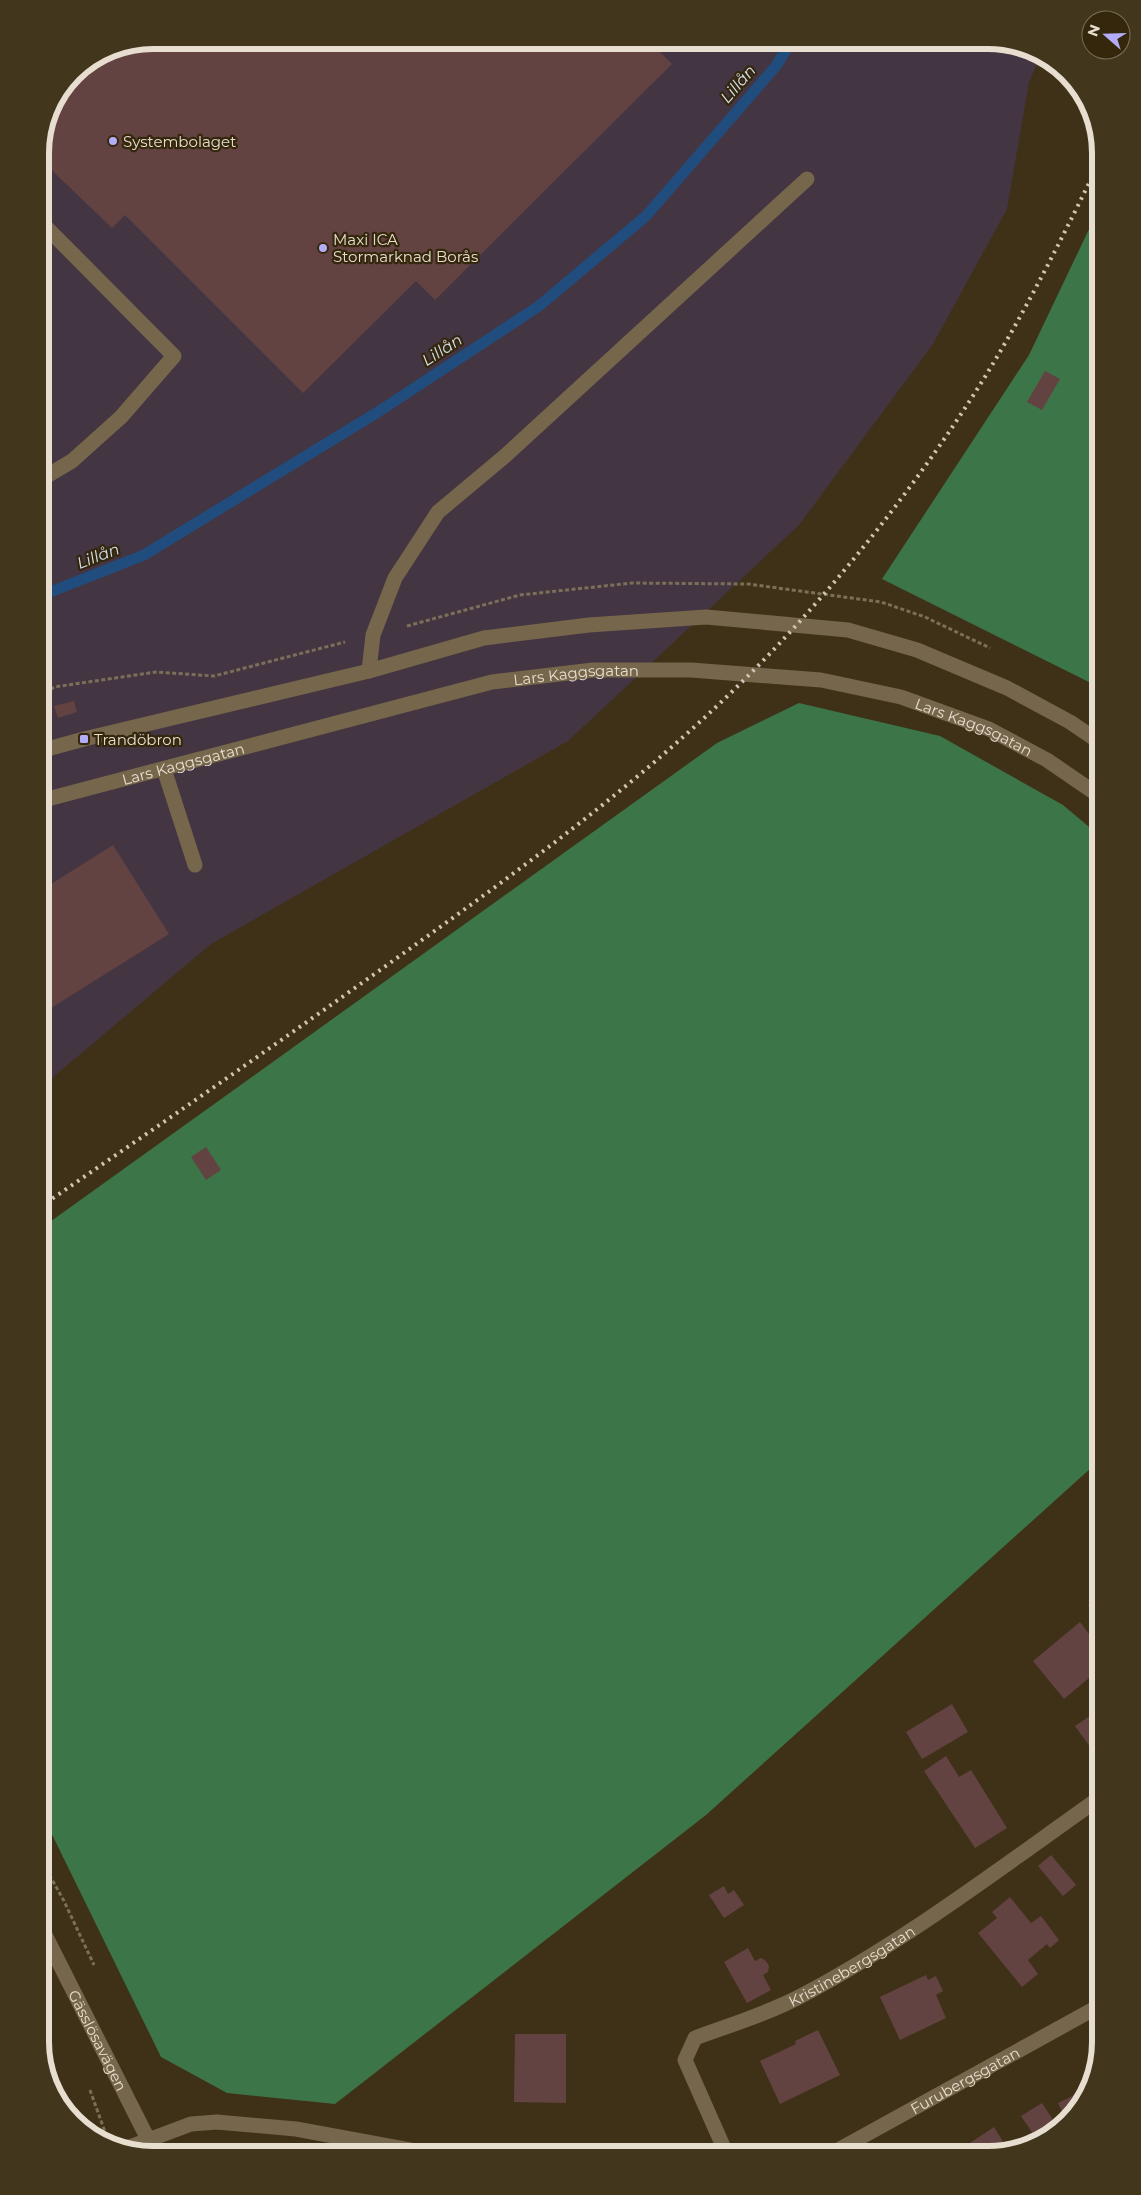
<svg xmlns="http://www.w3.org/2000/svg" width="1141" height="2195" font-family="Montserrat,sans-serif">
	<rect width="100%" height="100%" fill="#3f3117"/>
	<!-- commercial -->
	<polygon fill="#443542" points="153,40 996,40 1040,57 1029,82 1007,209 933,344 799,525 568,741 211,944 40,1088 40,146 49,110 73,73 110,49"/>
	<!-- forest -->
	<g fill="#3c7547">
		<polygon points="1101,204 1101,688 882,579 1029,355"/>
		<polygon points="799,703 940,736 1063,805 1101,837 1101,1459 706,1815 335,2104 227,2093 161,2057 40,1810 40,1229 717,743"/>
	</g>
	<g fill="none" stroke-linecap="round" stroke-linejoin="round">
		<!-- stream -->
		<polyline stroke="#214d7e" stroke-width="11" points="40,596 144,555 378,412 539,306 646,216 776,66 792,40"/>
	</g>
	<!-- building -->
	<g fill="#634242">
		<polygon points="153,40 659,40 653,45 672,64 435,300 416,281 303,393 125,215 112,228 40,159 40,146 49,110 73,73 110,49"/>
		<polygon points="1045,371 1060,379 1042,410 1027,402"/>
		<polygon points="74,701 77,712 58,718 54,706"/>
		<polygon points="113,845 169,934 40,1015 40,891"/>
		<polygon points="206,1147 221,1170 206,1180 191,1157"/>
		<polygon points="1101,1515 1101,1529 1097,1516"/>
		<polygon points="1101,1597 1101,1620 1099,1621 1088,1605"/>
		<polygon points="1080,1622 1092,1638 1098,1634 1101,1638 1101,1668 1064,1699 1033,1661"/>
		<polygon points="952,1704 968,1732 922,1759 906,1732"/>
		<polygon points="1097,1711 1101,1716 1101,1762 1075,1726"/>
		<polygon points="946,1756 959,1777 971,1770 1007,1828 975,1848 924,1771"/>
		<polygon points="1051,1855 1076,1885 1063,1896 1038,1866"/>
		<polygon points="724,1886 728,1894 734,1890 744,1905 724,1918 709,1895"/>
		<polygon points="1010,1897 1031,1923 1041,1916 1059,1940 1050,1948 1047,1944 1028,1960 1038,1974 1022,1987 978,1933 997,1918 992,1912"/>
		<polygon points="748,1948 755,1961 761,1958 766,1961 769,1966 768,1972 763,1975 771,1990 747,2003 724,1962"/>
		<polygon points="926,1975 928,1980 936,1976 943,1991 936,1995 946,2018 900,2040 880,1997"/>
		<polygon points="818,2030 840,2075 780,2104 760,2061 796,2044 795,2041"/>
		<polygon points="515,2034 566,2034 566,2103 514,2102"/>
		<polygon points="1087,2089 1082,2104 1065,2118 1058,2103"/>
		<polygon points="1042,2103 1057,2126 1038,2141 1021,2116"/>
		<polygon points="994,2127 1009,2151 988,2155 952,2155"/>
	</g>
	<g fill="none" stroke-linecap="round" stroke-linejoin="round">
		<!-- path -->
		<g stroke="#7b6f59" stroke-width="3" stroke-dasharray="4 2.5" stroke-linecap="butt">
			<polyline points="407,626 520,595 632,583 748,584 881,602 925,617 990,648"/>
			<polyline points="40,697 54,687 156,672 214,676 345,642"/>
			<polyline points="40,1858 64,1901 94,1965"/>
			<polyline points="90,2090 105,2132 95,2138"/>
		</g>
		<!-- minor -->
		<g stroke="#76664b" stroke-width="15">
			<polyline points="40,480 72,461 121,417 174,356 40,221"/>
			<polyline points="369,671 373,635 395,578 438,512 505,456 807,179"/>
			<polyline points="40,751 84,739 369,671 484,638 589,625 706,617 848,630 917,650 1007,688 1070,722 1101,743"/>
			<polyline points="164,769 195,865"/>
			<path id="s1" d="M40,801L492,682L593,670H691L821,680L901,697L989,729L1047,760L1101,797"/>
			<path id="s2" d="M40,1925L156,2155"/>
			<polyline points="127,2148 191,2124 217,2122 296,2129 437,2155"/>
			<path id="s3" d="M727,2155L685,2060L695,2038C730,2025 767,2014 801,1996C907,1940 1003,1866 1101,1797"/>
			<path id="s4" d="M829,2155L1101,2005"/>
		</g>
		<!-- rail -->
		<path stroke="#d0c6b5" stroke-width="4" stroke-dasharray="2.5 5" stroke-linecap="butt" d="M40,1207C166,1121 291,1034 415,945C542,854 670,760 778,645C854,564 924,474 983,380C1027,309 1064,234 1101,159"/>
	</g>
	<!-- markers -->
	<g fill="#b3adf9" stroke="#34270c" stroke-width="2">
		<circle cx="113" cy="141" r="5"/>
		<circle cx="323" cy="248" r="5"/>
		<rect x="79" y="734" width="10" height="10" rx="2.5"/>
	</g>
	<g text-anchor="middle" dominant-baseline="central" stroke-width="4.5" stroke-linejoin="round" paint-order="stroke">
		<!-- poi labels -->
		<g font-size="15" fill="#e7decf" stroke="#34270c" text-anchor="start">
			<text x="123" y="141">Systembolaget</text>
			<text x="333" y="239">Maxi ICA<tspan x="333" dy="17">Stormarknad Borås</tspan></text>
			<text x="94" y="739">Trandöbron</text>
		</g>
		<!-- street labels -->
		<g font-size="15" fill="#e7decf" stroke="#34270c">
			<text stroke="none"><textPath href="#s1" startOffset="552">Lars Kaggsgatan</textPath></text>
			<text stroke="none"><textPath href="#s1" startOffset="958">Lars Kaggsgatan</textPath></text>
			<text stroke="none"><textPath href="#s1" startOffset="148">Lars Kaggsgatan</textPath></text>
			<text stroke="none"><textPath href="#s3" startOffset="301">Kristinebergsgatan</textPath></text>
			<text stroke="none"><textPath href="#s2" startOffset="129">Gässlösavägen</textPath></text>
			<text stroke="none"><textPath href="#s4" startOffset="155">Furubergsgatan</textPath></text>
		</g>
		<!-- water labels -->
		<g font-size="16" font-style="italic" fill="#d3e0ef" stroke="#34270c">
			<text transform="translate(738 84) rotate(-49)">Lillån</text>
			<text transform="translate(442 350) rotate(-33)">Lillån</text>
			<text transform="translate(98 556) rotate(-21)">Lillån</text>
		</g>
	</g>
	<!-- crop -->
	<path d="M0 0H1141V2195H0ZM153 49H988A104 104 0 0 1 1092 153V2042A104 104 0 0 1 988 2146H153A104 104 0 0 1 49 2042V153A104 104 0 0 1 153 49Z" fill="#42361c" fill-rule="evenodd"/>
	<path fill="none" stroke="#e7decf" stroke-width="6" d="M153 49H988A104 104 0 0 1 1092 153V2042A104 104 0 0 1 988 2146H153A104 104 0 0 1 49 2042V153A104 104 0 0 1 153 49Z"/>
	<!-- north arrow -->
	<g transform="translate(1106 35) rotate(290)"><circle r="24" fill="#34270c" stroke="#7c705a"/>
	<path d="M0-4L9 19L0 12L-9 19Z" fill="#b3adf9"/>
	<text y="-8" font-size="14" font-weight="bold" text-anchor="middle" fill="#e7decf">N</text>
	</g>
</svg>
